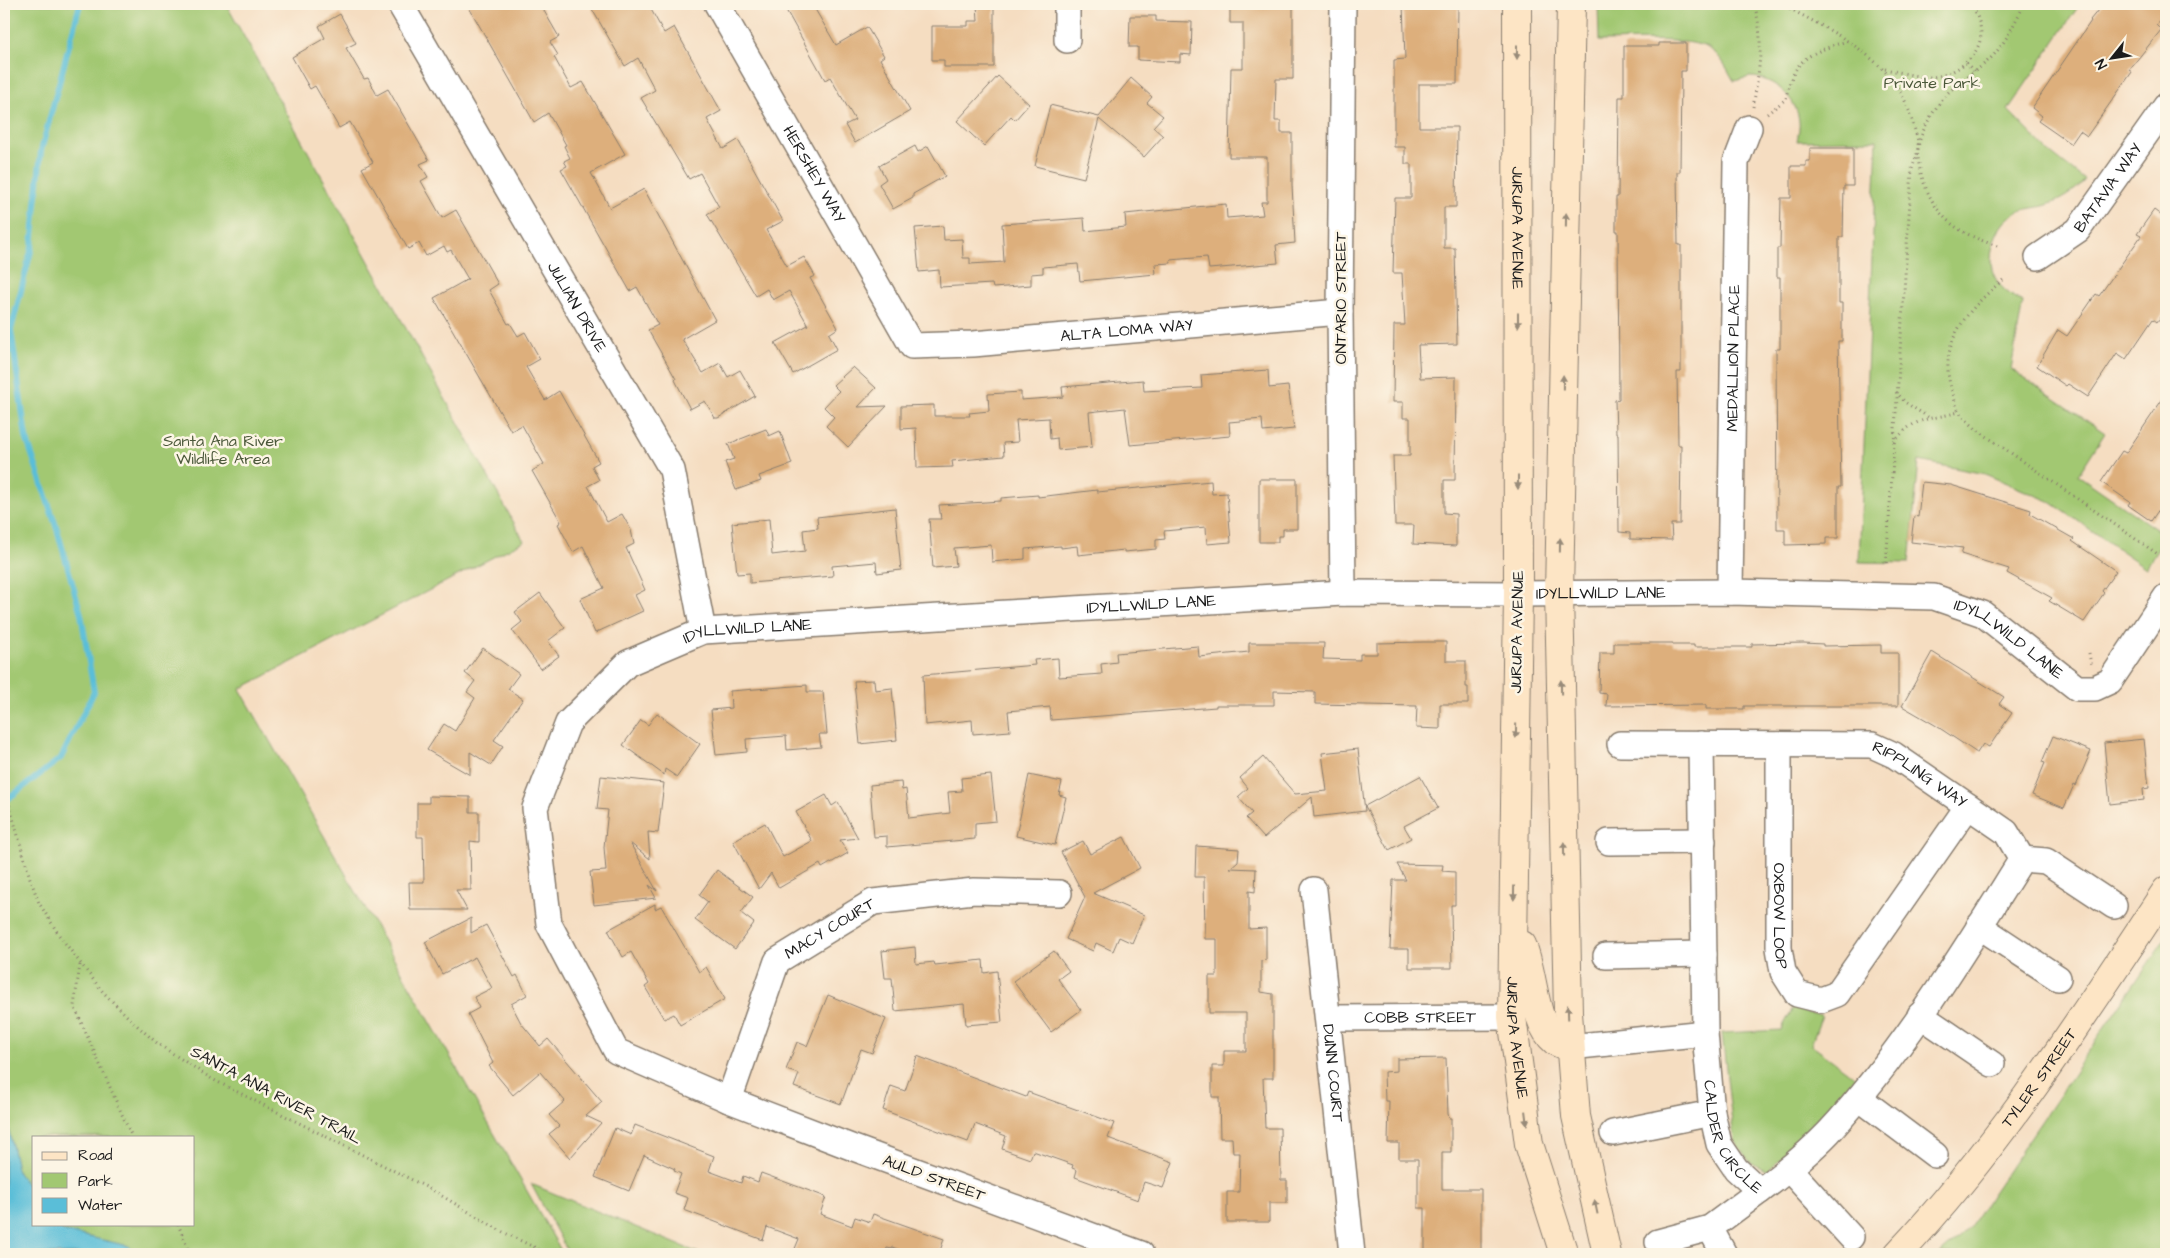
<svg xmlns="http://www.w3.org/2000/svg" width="2170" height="1258" font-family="'Architects Daughter',sans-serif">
	<rect width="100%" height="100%" fill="#fcf5e5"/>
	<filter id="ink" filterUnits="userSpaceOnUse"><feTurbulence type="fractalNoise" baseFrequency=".02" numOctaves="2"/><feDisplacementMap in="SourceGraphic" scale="10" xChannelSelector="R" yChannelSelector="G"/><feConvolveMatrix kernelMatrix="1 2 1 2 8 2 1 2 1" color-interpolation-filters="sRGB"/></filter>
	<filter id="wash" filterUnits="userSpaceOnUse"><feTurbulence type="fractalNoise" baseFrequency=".0096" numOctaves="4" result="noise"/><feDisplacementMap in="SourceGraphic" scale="20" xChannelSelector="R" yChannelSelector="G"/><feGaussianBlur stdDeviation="1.12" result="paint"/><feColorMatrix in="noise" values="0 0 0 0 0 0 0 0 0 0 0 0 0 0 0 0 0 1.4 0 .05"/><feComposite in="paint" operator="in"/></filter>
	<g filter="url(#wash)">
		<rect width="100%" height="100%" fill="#f5ddc1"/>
		<!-- green -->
		<g fill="#a2c872" stroke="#5f7247" fill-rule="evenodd">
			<path d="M4,4H226L524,541L240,689L563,1254H4ZM34,1137H194V1224H34Z"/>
			<path d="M1598,4H1891L1896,8L1899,4H2080L2008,110L2048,151L2085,180C2074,192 2062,200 2047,205C2038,208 2028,208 2020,211C1999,220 1991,242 1991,262C1992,282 2007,294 2023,302L2011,369L2105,433L2078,475L2166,536L2146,568L2049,501L1985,474L1919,461L1909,563L1859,562L1877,140L1797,141C1798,135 1800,127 1799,121C1797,98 1773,77 1750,77C1745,78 1739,80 1734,81C1727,69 1721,55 1708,48C1690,37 1623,41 1599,41Z"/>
			<polygon points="2166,937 2166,1254 1940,1254 1969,1228"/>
			<polygon points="1795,1004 1807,1013 1822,1015 1811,1045 1862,1082 1808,1136 1767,1171 1750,1162 1734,1141 1722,1033 1781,1030"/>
			<polygon points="531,1184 701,1254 569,1254"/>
		</g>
		<!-- water -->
		<polygon fill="#5abed8" stroke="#3b6d7a" points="4,1107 18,1173 34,1193 34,1224 58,1224 63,1231 129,1246 137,1254 4,1254"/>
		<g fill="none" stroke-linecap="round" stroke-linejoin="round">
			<!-- stream -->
			<polyline stroke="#5abed8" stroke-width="6" points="4,802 61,758 94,692 81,614 57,529 26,437 11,330 32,247 41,151 80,4"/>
		</g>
		<g id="blocks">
			<!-- building -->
			<g fill="#ddaf7c">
				<polygon points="467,4 540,4 559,37 550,42 558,55 554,57 571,88 583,82 625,154 591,173 610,208 644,189 715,320 682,339 703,373 720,363 728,377 740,370 755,396 718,418 715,418 705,401 690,409 675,380 676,379 648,330 658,325 637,287 630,291 561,169 567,166 564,161 570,158 564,146 566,145 548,113 534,122"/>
				<polygon points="589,4 648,4 664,33 674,27 721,111 707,119 723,149 738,140 783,221 766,230 787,266 804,257 815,276 810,278 838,328 829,334 837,349 793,374 775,343 808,325 789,291 773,300 767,289 756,296 707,214 719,207 700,173 689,179 641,98 655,90 638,58 625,66"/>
				<polygon points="798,4 812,4 836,45 867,27 884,56 880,59 910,111 855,143 845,125 855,120 830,77 825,80 786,10"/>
				<polygon points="977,4 994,4 994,67 944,67 944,60 932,60 932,26 968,26 968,21 978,21"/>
				<polygon points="1230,4 1293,4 1293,79 1276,79 1275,121 1281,121 1281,133 1292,133 1292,185 1295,243 1276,245 1278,263 1209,269 1207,257 1170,260 1171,263 1155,264 1156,274 1080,281 1078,264 1043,267 1043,273 1031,274 1031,285 993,288 992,284 940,287 939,270 919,272 915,228 943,226 944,240 962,239 963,258 970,258 970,264 1004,262 1002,224 1084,218 1085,231 1126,227 1125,214 1226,204 1227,218 1263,215 1261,202 1267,202 1267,157 1229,157 1231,68 1243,68 1243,23 1230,23"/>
				<polygon points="1403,4 1458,4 1457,84 1419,84 1419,127 1457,127 1456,207 1444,207 1444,248 1455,248 1457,344 1418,345 1420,378 1456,377 1455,480 1444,480 1444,513 1456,514 1456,546 1413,544 1414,525 1395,525 1393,456 1410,456 1410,418 1403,418 1403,402 1393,402 1394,325 1405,325 1402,273 1393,273 1395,198 1411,198 1411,164 1405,164 1405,147 1394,147 1394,60 1405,59"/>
				<polygon points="2103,4 2166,4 2166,17 2156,25 2161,30 2129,70 2132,72 2087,136 2080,131 2071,144 2038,121 2042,116 2032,108 2091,21 2090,20"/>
				<polygon points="340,14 356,43 346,48 364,79 368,78 377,95 388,89 429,160 420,164 428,177 421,181 442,218 456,210 498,284 489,290 508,324 510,323 518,336 525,332 540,359 526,367 545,400 559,391 599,462 592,466 599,480 588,486 607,522 622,514 631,530 634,544 626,548 645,590 635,595 643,611 595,633 580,599 604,588 583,546 573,552 558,524 561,522 532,471 544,464 522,425 511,431 434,298 468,279 451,250 447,252 444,246 426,256 419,243 408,249 362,168 373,162 350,122 339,128 315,86 310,89 292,57 325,38 319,26"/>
				<polygon points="1130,16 1156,16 1156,21 1192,22 1191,55 1180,54 1180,62 1138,60 1138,47 1129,47"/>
				<polygon points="1659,43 1686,43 1686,71 1681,71 1680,172 1677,172 1678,245 1681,245 1681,372 1677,372 1678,445 1681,445 1680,524 1671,524 1672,540 1630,539 1630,533 1619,532 1618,434 1616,434 1615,400 1619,399 1618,231 1616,231 1616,197 1618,197 1619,97 1624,97 1624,46 1659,46"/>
				<polygon points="998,76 1029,104 1015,120 1011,116 984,146 957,121"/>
				<polygon points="1131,78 1152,97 1147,103 1163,116 1153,127 1163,136 1144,157 1099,119 1084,178 1035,166 1050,105 1099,117"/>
				<polygon points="915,146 918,152 928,146 945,176 913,194 913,198 893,209 879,184 886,179 879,166"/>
				<polygon points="1810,148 1853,148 1853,186 1844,186 1843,237 1839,237 1839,303 1842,303 1842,341 1838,341 1841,487 1838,487 1838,538 1826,538 1826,544 1785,545 1785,529 1777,529 1776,349 1780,349 1780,277 1777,277 1777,248 1780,248 1781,198 1791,198 1791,166 1806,166 1806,161 1810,161"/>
				<polygon points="2154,210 2166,219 2166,309 2157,322 2153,319 2126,359 2117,353 2088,397 2068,384 2066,386 2037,366 2058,330 2067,336 2096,294 2099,296 2141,236 2137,234"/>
				<polygon points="853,367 876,388 858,407 887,406 848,447 826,426 834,417 824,407 839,391 833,385"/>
				<polygon points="1268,370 1269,388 1288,386 1294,429 1263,432 1262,419 1229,422 1230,436 1130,445 1125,408 1089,412 1092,447 1058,450 1057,438 1050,439 1049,418 1016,420 1018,442 1003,443 1004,456 952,461 953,467 917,468 916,428 901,429 901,406 934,405 934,416 970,416 969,413 989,411 988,394 1021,392 1021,400 1063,397 1062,387 1143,380 1144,391 1202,388 1201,375"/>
				<polygon points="2166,394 2166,499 2151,521 2128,505 2130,502 2101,482 2122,451 2126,453"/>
				<polygon points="766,429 769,436 780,431 792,464 759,476 761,481 736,490 725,462 734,459 728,444"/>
				<polygon points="1259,479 1297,479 1297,529 1283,529 1283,536 1278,536 1278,542 1259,542"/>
				<polygon points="1211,481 1212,494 1227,493 1231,542 1207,544 1206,527 1164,531 1165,539 1156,540 1156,549 1124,552 1124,550 1078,555 1077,546 1061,548 1061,546 1025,549 1025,559 992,562 991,545 954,548 956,566 933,568 929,519 941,519 939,505 1001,501 1001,498 1038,495 1038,497 1097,490 1097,492"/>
				<polygon points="1922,482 1951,485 2031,510 2030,514 2074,539 2072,541 2116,571 2102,591 2104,593 2084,622 2049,601 2052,598 2007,573 2009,569 1961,554 1963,548 1911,542 1914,516 1918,517"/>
				<polygon points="895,508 901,570 877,573 876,562 832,566 833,576 750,583 750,573 737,574 732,523 769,519 772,555 805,551 803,530 818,528 817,517"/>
				<polygon points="540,593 565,628 548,641 559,656 541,669 512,630 522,622 515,612"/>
				<polygon points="1424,642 1446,642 1446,661 1466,661 1466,687 1468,687 1468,704 1440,704 1440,729 1416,728 1417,706 1315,704 1315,692 1274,691 1274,705 1216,705 1216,707 1051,720 1050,707 1008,711 1010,731 973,734 972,720 925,725 923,675 1035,665 1034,660 1058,658 1059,677 1102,674 1101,664 1117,662 1116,653 1198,646 1199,657 1249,652 1249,643 1324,643 1323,659 1360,660 1360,654 1377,654 1377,643"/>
				<polygon points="1614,643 1673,643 1673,645 1694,645 1694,647 1752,647 1752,644 1804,643 1823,644 1823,646 1881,645 1881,653 1898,653 1898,706 1744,706 1744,709 1706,709 1706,705 1606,706 1607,694 1599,693 1600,653 1614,653"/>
				<polygon points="483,648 519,674 508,689 523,699 494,740 503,746 491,765 470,752 470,775 427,750 444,724 455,731 475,698 467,692 475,681 465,673"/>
				<polygon points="1932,652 2004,697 1999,704 2012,713 1989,747 1983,744 1977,753 1935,725 1902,706"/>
				<polygon points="874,680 875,690 892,688 897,740 860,744 854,681"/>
				<polygon points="807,685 807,692 823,692 827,734 819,734 821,747 787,750 786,736 746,739 747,752 716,755 711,710 731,708 730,691"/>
				<polygon points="657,713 700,744 677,777 665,769 664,775 623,745 641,720 648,725"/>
				<polygon points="2053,736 2091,751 2076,786 2074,785 2064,808 2032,795 2045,763 2042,762"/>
				<polygon points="2144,739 2149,788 2143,789 2144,800 2110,804 2104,743"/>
				<polygon points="1358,749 1365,811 1314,817 1312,797 1264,838 1246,818 1252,813 1238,797 1248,788 1240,778 1263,757 1295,794 1327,791 1322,753"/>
				<polygon points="991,775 996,821 975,823 975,839 887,847 887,836 874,837 870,785 901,782 902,790 906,789 909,818 950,813 948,792 962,791 961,778"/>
				<polygon points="1029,775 1062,782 1059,795 1066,797 1055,845 1016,836"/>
				<polygon points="601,776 664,783 658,833 648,832 650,859 630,843 657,891 649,885 656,898 594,905 590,872 606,871 604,847 608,810 597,809"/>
				<polygon points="1420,776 1438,808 1404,826 1411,838 1389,850 1365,806"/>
				<polygon points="826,795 832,806 838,802 858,838 840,840 848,853 822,868 820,864 779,888 771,873 759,889 733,841 765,823 783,857 812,841 796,812"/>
				<polygon points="429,796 470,797 470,812 479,812 479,842 470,841 471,890 456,890 467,910 410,910 409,882 424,882 423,837 417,837 417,803 429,803"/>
				<polygon points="1124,837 1140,868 1093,893 1144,915 1132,943 1119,937 1113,951 1096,943 1093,951 1066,939 1085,897 1061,852 1083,841 1090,854"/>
				<polygon points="1196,846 1239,849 1238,861 1230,868 1256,869 1255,892 1249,891 1249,929 1266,928 1266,960 1261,961 1261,992 1273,994 1273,1078 1263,1078 1265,1128 1280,1128 1281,1180 1287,1180 1287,1203 1269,1203 1269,1222 1227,1222 1227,1192 1239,1192 1240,1153 1233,1153 1232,1138 1220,1138 1219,1097 1212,1097 1212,1066 1224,1066 1224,1051 1246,1051 1246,1013 1209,1013 1209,976 1217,976 1217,939 1205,939 1204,877 1195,877"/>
				<polygon points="1397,864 1443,865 1442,871 1455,872 1455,905 1451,905 1452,968 1409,968 1409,949 1390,949 1393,880 1406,880"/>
				<polygon points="717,870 753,897 741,913 754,923 735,949 695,920 708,902 699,895"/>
				<polygon points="655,904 655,909 661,906 699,972 706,967 725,999 680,1025 674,1014 664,1019 645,987 649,984 631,952 623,957 608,930"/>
				<polygon points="471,918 471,933 486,925 514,977 517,975 527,995 511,1004 521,1023 540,1046 548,1039 602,1102 586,1116 601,1123 570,1158 549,1134 559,1126 549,1115 565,1101 540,1072 513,1095 489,1066 493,1063 468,1014 479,1008 474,997 492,988 475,957 442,974 425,942"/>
				<polygon points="915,947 916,964 934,962 935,965 983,960 984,973 997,971 1002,1022 966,1025 964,1004 895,1011 892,978 885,978 882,951"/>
				<polygon points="1054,951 1069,971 1058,979 1081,1010 1051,1032 1013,981"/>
				<polygon points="828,995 886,1019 872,1053 861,1049 841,1104 794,1087 799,1074 786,1070 797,1042 807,1046"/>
				<polygon points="917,1056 1026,1097 1028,1092 1114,1123 1108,1138 1173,1162 1163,1188 1144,1182 1138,1200 1075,1177 1077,1170 1072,1168 1073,1165 1033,1151 1030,1159 1002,1149 1006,1136 975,1124 968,1142 883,1110 891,1086 905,1091"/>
				<polygon points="1446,1058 1448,1114 1449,1118 1451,1118 1451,1152 1442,1152 1442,1189 1481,1189 1481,1254 1425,1254 1425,1208 1418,1208 1418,1159 1399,1159 1399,1143 1388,1143 1389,1101 1385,1101 1384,1072 1397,1071 1397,1059"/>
				<polygon points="635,1125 714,1156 709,1171 741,1183 743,1176 758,1182 761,1173 826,1197 820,1214 852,1226 855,1217 870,1222 873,1214 944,1239 939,1254 911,1254 892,1247 892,1249 887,1248 885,1254 804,1254 794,1251 799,1239 767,1227 763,1240 684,1210 688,1198 674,1193 681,1174 674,1171 675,1169 644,1155 629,1191 595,1177 615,1128 631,1135"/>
			</g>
		</g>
	</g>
	<g filter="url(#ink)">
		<use href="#blocks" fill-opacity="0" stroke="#887c6e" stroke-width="1"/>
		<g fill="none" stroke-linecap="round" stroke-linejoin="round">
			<defs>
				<g id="street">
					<path id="s1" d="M400,4L672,470L703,631"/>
					<path id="s2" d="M717,4L912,346L973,344L1340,312"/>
					<polyline points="1343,4 1340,312 1343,593"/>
					<polyline points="1067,40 1067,4"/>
					<path id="s3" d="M2038,257L2078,230L2166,106"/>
					<path id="s4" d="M1730,592L1736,162L1749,128"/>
					<path id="s5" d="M1620,744L1872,745L1894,755L2006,832L2022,859"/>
					<path id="s6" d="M1701,744L1705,1033L1712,1113L1719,1144L1736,1169L1760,1191C1784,1173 1808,1154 1829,1132C1903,1052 1964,951 2022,859"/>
					<path id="s7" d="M1779,745V948L1783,972L1797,994L1821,1000L1837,994L1968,806"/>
					<polyline points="1609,842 1703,841"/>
					<polyline points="2022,859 2046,861 2114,906"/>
					<path id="s8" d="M1314,890L1352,1254"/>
					<polyline points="1979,926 2058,978"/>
					<polyline points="1606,956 1704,954"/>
					<polyline points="1920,1015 1992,1064"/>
					<path id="s9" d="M1328,1018L1512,1017"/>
					<polyline points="1570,1047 1705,1033"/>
					<polyline points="1859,1098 1935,1155"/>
					<path id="s10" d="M729,1100L777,961L873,902L974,891L1059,893"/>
					<polyline points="1613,1133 1712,1113"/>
					<polyline points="1789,1169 1851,1237"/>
					<polyline points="1710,1228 1724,1254"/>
					<polyline points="1658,1242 1710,1228 1760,1191"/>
					<path id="s11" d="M1141,1254L851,1147L729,1100L616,1051L549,924L535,808L568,723L628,663L703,631L1343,593L1518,594L1730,592L1934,597L1983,614L2077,688H2095L2110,681L2166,597"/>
				</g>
				<g id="secondary">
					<path id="s12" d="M1517,4L1518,594L1512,1017L1529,1144L1564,1254"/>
					<polyline points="1571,4 1559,593 1568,1013 1576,1116 1607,1254"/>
					<path d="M1522,945C1534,972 1533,1023 1555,1041C1559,1044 1565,1045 1570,1047"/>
					<path id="s13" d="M1898,1254C2001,1145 2083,1016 2166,891"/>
				</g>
			</defs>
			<!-- street casing -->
			<use href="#street" stroke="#887c6e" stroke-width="28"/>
			<!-- secondary casing -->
			<use href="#secondary" stroke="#887c6e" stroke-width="30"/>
			<!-- path -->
			<g stroke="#887c6e" stroke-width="3" stroke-dasharray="1 4" stroke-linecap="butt">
				<path d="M1781,4C1834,33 1898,59 1913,124C1915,131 1919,140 1918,147C1918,154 1914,162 1912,169L1886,566"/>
				<polyline points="1966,63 1974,71"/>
				<path d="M1885,69C1900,72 1916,77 1931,77C1953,76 1980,58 1981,34C1981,24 1976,13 1972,4"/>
				<path d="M1753,107C1759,71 1765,40 1754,4"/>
				<path d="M1767,114L1786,99C1793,57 1811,53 1847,41"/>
				<path d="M1997,246C1963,234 1941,224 1926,188C1921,176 1917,161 1918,148C1920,131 1939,100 1952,89C1966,76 1986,66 1998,50C2009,36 2016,19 2025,4"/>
				<path d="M2003,280C1967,310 1935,345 1953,394C1955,400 1956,408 1960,413C1964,418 1971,424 1976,429L2159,555"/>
				<polyline points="1896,392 1906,403 1928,417"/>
				<path d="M1894,442C1914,416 1930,420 1959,412"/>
				<polyline points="2089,653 2091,665"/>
				<polyline points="4,786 30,878 39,903 59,935 81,964 103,992 133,1022 158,1044 212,1079 432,1190 501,1231 548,1254"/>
				<polyline points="80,965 74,1006 132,1137"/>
				<polyline points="178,1224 190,1254"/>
			</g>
			<!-- street -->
			<use href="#street" stroke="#fff" stroke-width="25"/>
			<!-- secondary -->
			<use href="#secondary" stroke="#fde5c5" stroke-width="28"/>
		</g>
		<!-- one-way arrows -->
		<defs><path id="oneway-solid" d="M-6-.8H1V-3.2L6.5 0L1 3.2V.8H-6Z" transform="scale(1.25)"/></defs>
		<g fill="#988b79">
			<use href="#oneway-solid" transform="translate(1517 52) rotate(90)"/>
			<use href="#oneway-solid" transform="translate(1566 220) rotate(-89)"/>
			<use href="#oneway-solid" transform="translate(1518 320) rotate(90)"/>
			<use href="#oneway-solid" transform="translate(1563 382) rotate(-89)"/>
			<use href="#oneway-solid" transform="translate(1518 482) rotate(90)"/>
			<use href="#oneway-solid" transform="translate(1560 545) rotate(-89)"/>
			<use href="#oneway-solid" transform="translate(1561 687) rotate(-91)"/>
			<use href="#oneway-solid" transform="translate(1516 731) rotate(91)"/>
			<use href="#oneway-solid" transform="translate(1564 849) rotate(-91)"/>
			<use href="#oneway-solid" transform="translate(1514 893) rotate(91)"/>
			<use href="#oneway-solid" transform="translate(1568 1012) rotate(-92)"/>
			<use href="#oneway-solid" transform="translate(1526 1118) rotate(83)"/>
			<use href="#oneway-solid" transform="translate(1596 1207) rotate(-102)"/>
		</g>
	</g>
	<g text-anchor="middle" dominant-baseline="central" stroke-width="5" stroke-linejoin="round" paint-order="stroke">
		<!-- park labels -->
		<g font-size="16" fill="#4b583a" stroke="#fcf5e5">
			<text x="1932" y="83">Private Park</text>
			<text x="223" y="441">Santa Ana River<tspan x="223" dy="18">Wildlife Area</tspan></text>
		</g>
		<!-- street labels -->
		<g font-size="16" fill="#1c1c1c" stroke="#fcf5e5">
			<text stroke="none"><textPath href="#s2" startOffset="196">HERSHEY WAY</textPath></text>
			<text stroke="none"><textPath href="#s3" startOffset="100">BATAVIA WAY</textPath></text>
			<text stroke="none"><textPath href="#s12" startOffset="224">JURUPA AVENUE</textPath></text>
			<text transform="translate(1341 298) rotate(-90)">ONTARIO STREET</text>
			<text stroke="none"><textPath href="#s1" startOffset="351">JULIAN DRIVE</textPath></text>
			<text stroke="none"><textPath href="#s2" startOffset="609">ALTA LOMA WAY</textPath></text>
			<text stroke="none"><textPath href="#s4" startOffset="234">MEDALLION PLACE</textPath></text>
			<text stroke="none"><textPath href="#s11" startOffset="1980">IDYLLWILD LANE</textPath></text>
			<text stroke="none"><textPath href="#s11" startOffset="1530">IDYLLWILD LANE</textPath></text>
			<text transform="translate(1517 632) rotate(-89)">JURUPA AVENUE</text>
			<text stroke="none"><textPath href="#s11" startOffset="1125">IDYLLWILD LANE</textPath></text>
			<text stroke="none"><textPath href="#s11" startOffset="2400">IDYLLWILD LANE</textPath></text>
			<text stroke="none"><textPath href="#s5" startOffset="308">RIPPLING WAY</textPath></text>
			<text stroke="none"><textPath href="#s7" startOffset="171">OXBOW LOOP</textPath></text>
			<text stroke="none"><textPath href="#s10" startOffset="209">MACY COURT</textPath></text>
			<text stroke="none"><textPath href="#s9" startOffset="92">COBB STREET</textPath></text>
			<text stroke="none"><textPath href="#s12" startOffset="1034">JURUPA AVENUE</textPath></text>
			<text stroke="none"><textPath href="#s8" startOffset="184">DUNN COURT</textPath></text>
			<text stroke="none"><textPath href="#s13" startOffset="226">TYLER STREET</textPath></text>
			<text transform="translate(276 1095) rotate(28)">SANTA ANA RIVER TRAIL</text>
			<text stroke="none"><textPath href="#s6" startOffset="400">CALDER CIRCLE</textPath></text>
			<text transform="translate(934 1178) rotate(20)">AULD STREET</text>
		</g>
	</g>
	<!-- margin -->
	<rect width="2170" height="1258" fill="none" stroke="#fcf5e5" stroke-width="20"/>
	<!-- legend -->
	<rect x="32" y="1136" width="162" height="90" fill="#fcf5e5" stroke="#a29e95"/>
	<rect x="42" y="1152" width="25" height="8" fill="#fde5c5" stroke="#a29e95"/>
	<text x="78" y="1160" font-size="15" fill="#1c1c1c">Road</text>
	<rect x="42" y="1173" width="25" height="15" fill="#a2c872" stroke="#a29e95"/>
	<text x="78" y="1186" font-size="15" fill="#1c1c1c">Park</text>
	<rect x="42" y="1198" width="25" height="15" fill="#5abed8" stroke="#a29e95"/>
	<text x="78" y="1210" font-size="15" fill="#1c1c1c">Water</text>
	<!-- north arrow -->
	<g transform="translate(2112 58) rotate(240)" stroke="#fcf5e5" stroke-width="4" paint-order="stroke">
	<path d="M0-4L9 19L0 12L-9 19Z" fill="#1c1c1c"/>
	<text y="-8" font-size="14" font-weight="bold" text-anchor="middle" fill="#1c1c1c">N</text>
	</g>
</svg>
